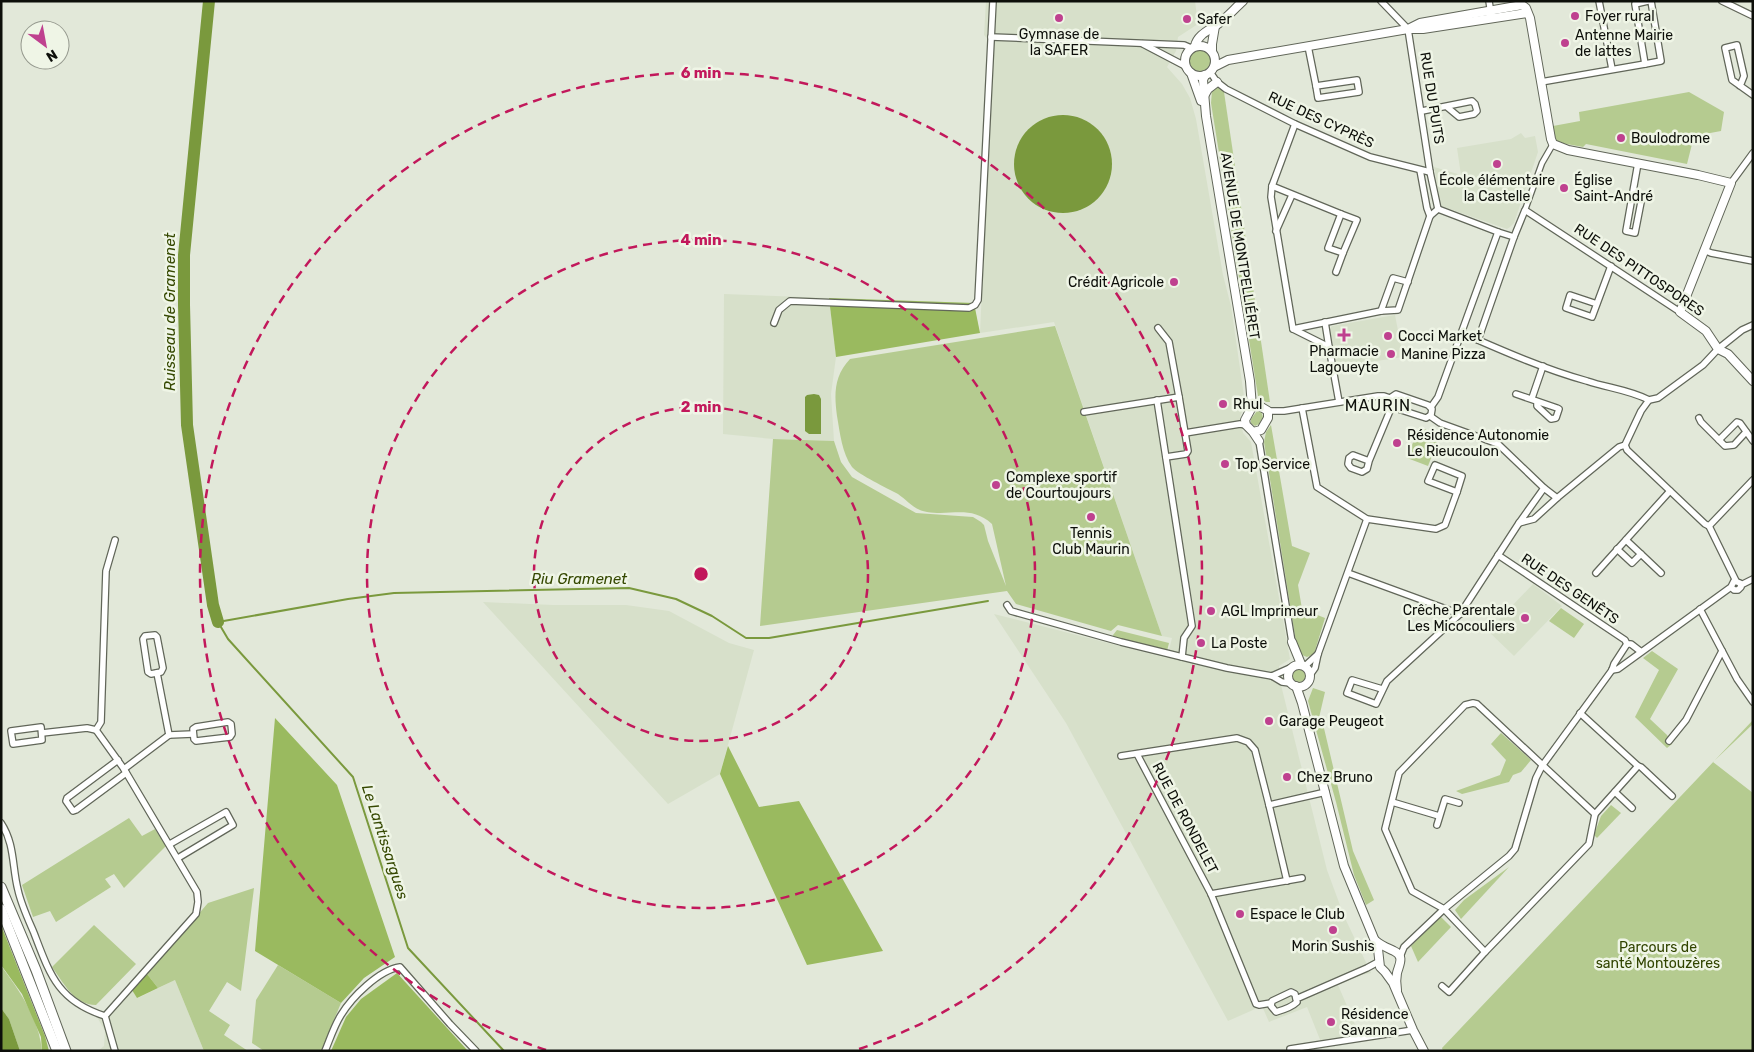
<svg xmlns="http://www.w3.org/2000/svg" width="1754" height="1052" font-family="Rubik,sans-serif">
	<rect width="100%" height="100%" fill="#e2e8d9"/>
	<!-- built -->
	<g fill="#d7e0ca">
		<polygon points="986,1 1195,1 1198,24 1178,37 1176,51 1167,67 1182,84 1190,98 1196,119 1223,275 1231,306 1245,403 1240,417 1243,433 1251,442 1290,659 1279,666 1282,689 1327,870 1344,916 1371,973 1361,975 1338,985 1360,1036 1321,1042 1307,1007 1269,1022 1262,1006 1228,1021 1066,723 994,614 1167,658 1172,638 1162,636 1054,322 980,333 993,45 984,35"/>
		<polygon points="1521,133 1525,138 1535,136 1538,152 1514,223 1510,227 1507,229 1441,206 1434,167 1461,175 1457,148 1511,139"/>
		<polygon points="724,294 829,298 836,357 831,394 834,441 773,439 723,434"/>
		<polygon points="1395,315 1403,357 1337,367 1330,329 1332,326"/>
		<polygon points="1533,584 1562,606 1514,656 1488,631"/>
		<polygon points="483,602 553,605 626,605 669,611 729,643 754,650 720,774 668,804"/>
		<polygon points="175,980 204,1051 98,1051 104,1046 105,1031 97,1017 117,1008 132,990 138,998"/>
	</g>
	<!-- green -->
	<g fill="#b5cb90">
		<circle cx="1200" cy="60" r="11"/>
		<polygon points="1218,87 1224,92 1270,402 1266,402 1258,396 1211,103 1212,91"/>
		<polygon points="1689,92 1724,112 1721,131 1694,136 1687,164 1586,144 1583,147 1556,142 1553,126 1580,121 1579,112"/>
		<path d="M1055,326L1162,636L1118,625L1111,631L1016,604L1007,591L760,626L773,439L834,441L841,462L852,477L916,513L973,517L981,522L984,525L988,541L1006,586L992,524C971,505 952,516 927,512C914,510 908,501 898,494C887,488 859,475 852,467C842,453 840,433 837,416C834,394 834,376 850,359Z"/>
		<polygon points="1257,411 1261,411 1263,417 1259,424 1255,426 1251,423 1251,419"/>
		<polygon points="1271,425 1292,546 1310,553 1298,585 1302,609 1325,618 1314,654 1307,657 1302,655 1296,642 1264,442 1266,432"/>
		<polygon points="1419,427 1440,435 1428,466 1407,458"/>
		<polygon points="1561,608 1584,624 1574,638 1549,621"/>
		<polygon points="1117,630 1169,643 1167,651 1114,638 1113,635"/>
		<polygon points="1652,651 1678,669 1650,719 1667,735 1672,744 1667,748 1635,717 1659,670 1643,658"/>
		<circle cx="1299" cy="675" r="7"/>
		<polygon points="1313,688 1325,692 1318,722 1323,724 1353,851 1374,900 1366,905 1354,875 1336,802 1308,701"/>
		<polygon points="1753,720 1753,724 1713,762 1753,793 1753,1051 1443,1051 1442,1048"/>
		<polygon points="1501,733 1531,760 1521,772 1513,775 1509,782 1462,794 1456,791 1500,775 1506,760 1491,744"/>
		<polygon points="1611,805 1621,813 1597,838 1594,835 1601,816"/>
		<polygon points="129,818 142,836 155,829 166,846 124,888 114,874 105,879 111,887 56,922 50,911 33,917 22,885"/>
		<polygon points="1509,867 1461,919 1455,910 1464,900"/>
		<polygon points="254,888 241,991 227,982 209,1011 230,1025 224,1035 248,1051 204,1051 175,980 158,988 147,974 208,903"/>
		<polygon points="1440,916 1451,927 1418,962 1411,946"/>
		<path d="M94,925L136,964L96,1005C74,1005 63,982 52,967Z"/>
		<polygon points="278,965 341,1003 321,1051 264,1051 252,1043 256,1000"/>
		<path d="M1,966C20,991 39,1019 42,1051H20L9,1019L1,1008Z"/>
	</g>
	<!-- forest -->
	<g fill="#9aba5f">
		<polygon points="829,298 974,303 980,333 836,357"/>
		<polygon points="275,718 337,785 395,957 364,978 341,1003 255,951"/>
		<polygon points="728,746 759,807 799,801 883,951 807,965 720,774"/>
		<polygon points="1,925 45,1036 49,1051 42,1051 41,1037 22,994 1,965"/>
		<polygon points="397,973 468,1051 331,1051 346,1017 361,999"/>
		<polygon points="147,974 158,988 137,998 132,990"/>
	</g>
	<!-- water -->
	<g fill="#7a993d">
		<circle cx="1063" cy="164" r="49"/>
		<polygon points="814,394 819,395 821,399 821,434 809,434 805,431 805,397 807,395"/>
		<polygon points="1,1008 9,1019 20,1051 1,1051"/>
	</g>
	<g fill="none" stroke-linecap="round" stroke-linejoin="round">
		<!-- stream -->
		<polyline stroke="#7a993d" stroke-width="2" points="504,1051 408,948 353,777 228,639 218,622 348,599 394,593 629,588 676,599 712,616 746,638 769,638 988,601"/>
		<!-- river -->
		<polyline stroke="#7a993d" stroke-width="12" points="209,1 184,255 184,305 187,425 213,605 218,622"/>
		<defs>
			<polyline id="pedestrian" points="1525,210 1542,163 1553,144"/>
			<g id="minor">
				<polyline points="1381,1 1408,29 1430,172 1438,209"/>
				<polyline points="1489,1 1491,14"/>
				<polyline points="1599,1 1612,69"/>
				<polyline points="1648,1 1635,4 1645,64 1661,61 1651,1"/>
				<polyline points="1722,1 1753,16"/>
				<polyline points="991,37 1184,45 1191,48"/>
				<polyline points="1143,44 1185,66"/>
				<polyline points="1308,46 1316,86"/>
				<polyline points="1210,72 1217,82 1226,89 1295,124 1370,157 1430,172"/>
				<polygon points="1357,80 1359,92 1318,98 1316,86"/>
				<polyline points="1541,82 1645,64"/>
				<polyline points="1740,86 1744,76 1737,45 1725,48 1732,80 1753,95"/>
				<polyline points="1422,111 1472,101 1475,104 1477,111 1474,114 1459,117 1447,107"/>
				<polyline points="1295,124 1272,186 1271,197 1293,329 1329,347 1339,402"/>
				<polyline points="1420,170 1427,208 1430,216"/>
				<polyline points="1731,183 1753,153"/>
				<polyline points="1272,186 1341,214"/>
				<polyline points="1633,195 1642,197 1635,233 1626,231 1638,163"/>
				<polyline points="1438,209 1498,232"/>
				<polygon points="1341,214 1357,220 1343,253 1328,248"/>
				<polyline points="1276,231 1292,195"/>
				<polyline points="1514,237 1525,210 1680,312"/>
				<polyline points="1704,250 1711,253 1753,261"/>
				<polyline points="1336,272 1343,253"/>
				<polyline points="1597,304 1570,295 1566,308 1592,317 1611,266"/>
				<polyline points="1381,311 1393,278 1408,282"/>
				<polyline points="1325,322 1329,347"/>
				<polyline points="774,323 779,310 790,301 969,308 975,305 978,300 993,1"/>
				<polyline points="1158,328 1169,342 1179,397"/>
				<polyline points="1293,329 1381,311 1398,310 1430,216 1438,209"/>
				<path d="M1462,333C1503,351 1544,369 1587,381C1608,388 1630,390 1649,400"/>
				<path d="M1396,394L1428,405L1432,409L1431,415L1426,418L1395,408C1391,405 1390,403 1390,398Z"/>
				<polyline points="1516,394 1557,408 1559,409 1556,418 1551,419 1537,406 1537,402"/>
				<polyline points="1532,398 1543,366"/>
				<polyline points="1157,400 1192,626 1184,638 1182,657"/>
				<polyline points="1431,407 1438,397 1498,232 1514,237 1478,340"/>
				<polyline points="1302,408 1317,487 1367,519 1436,529 1445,525 1457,492"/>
				<polyline points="1268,411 1284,411 1378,396 1384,396 1390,398"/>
				<polyline points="1084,412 1179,397 1188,451 1186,454 1166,457"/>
				<polyline points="1430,416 1440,423 1498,444 1544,488"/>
				<polyline points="1699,418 1701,422 1725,446 1734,445 1746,432"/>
				<polyline points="1185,433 1240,424 1246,425"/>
				<polyline points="1719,440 1737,422 1740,423 1753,441"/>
				<polyline points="1259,441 1292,642"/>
				<polyline points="1625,445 1627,450 1705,524 1709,526 1736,581"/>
				<polyline points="1369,461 1353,455 1349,458 1348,464 1351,468 1362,472 1367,469 1369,461 1392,406"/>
				<polygon points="1435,465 1462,476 1457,492 1428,481"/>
				<polygon points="1544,488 1557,498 1534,519 1519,523"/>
				<polyline points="1557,498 1619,447 1625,445 1641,411 1649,400 1658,398 1703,365 1718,349 1742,330 1753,325"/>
				<polyline points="1709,526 1753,480"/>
				<polyline points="1617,549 1632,563 1641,554 1626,540"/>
				<polyline points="1641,554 1661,573"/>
				<polyline points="1498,555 1625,640 1627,644 1631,644 1640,651"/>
				<polyline points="1348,573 1460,614"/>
				<polyline points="1596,573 1670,491"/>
				<polyline points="1741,585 1753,579"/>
				<polyline points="1007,605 1011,611 1121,642 1227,668 1272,676 1282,682 1290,683"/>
				<polyline points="1700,609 1737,679 1753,702"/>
				<polygon points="155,635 157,637 163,668 161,672 151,674 148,672 143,639 145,636"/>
				<polyline points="1305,666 1318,654"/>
				<polyline points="1612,670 1618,669 1731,587 1734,581 1740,583 1741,587 1738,590 1734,590 1731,587"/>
				<polyline points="157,673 169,735"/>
				<polyline points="1310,675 1315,668 1318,654 1367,519"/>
				<polyline points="1272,676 1290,668"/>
				<polyline points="1382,689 1352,680 1347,693 1376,704 1387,681 1460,614 1519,523"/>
				<polygon points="1473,703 1477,704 1595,814 1589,844 1485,952 1444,909 1412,891 1385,829 1399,773 1465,705"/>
				<polyline points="1580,713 1638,766 1641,767 1672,796"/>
				<polygon points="228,722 231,724 232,734 230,737 196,741 194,739 193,729 196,727"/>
				<polygon points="41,727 42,740 13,744 11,731"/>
				<polyline points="42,733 87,728 96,730"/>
				<polyline points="169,735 193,734"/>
				<polyline points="1669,741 1686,720 1722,651"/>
				<polyline points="1137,754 1211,894 1256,1004 1259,1005 1271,1003"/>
				<polyline points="1121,756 1237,738 1248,742 1255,750 1269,805 1287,881"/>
				<polyline points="118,760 67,798 66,801 73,811 76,810 126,773"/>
				<polyline points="124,769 169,735"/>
				<polyline points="1615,792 1632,808"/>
				<polyline points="1392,802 1439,816"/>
				<polyline points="1269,805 1326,792"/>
				<polyline points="1595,814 1638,766"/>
				<path d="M1,823C15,844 12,867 18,890C21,904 28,919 34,933C50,975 58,1001 105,1016"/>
				<polyline points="1437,825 1445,799 1459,803"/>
				<polyline points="170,844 226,812 233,825 178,858"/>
				<polyline points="1211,894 1302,878"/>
				<polyline points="1400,957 1404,947 1444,909 1509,856 1515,849 1536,778 1542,766 1612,670 1614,664 1627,644"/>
				<polyline points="1442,986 1449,992 1485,952"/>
				<path d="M1296,999L1297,1002C1292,1007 1283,1010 1276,1012L1271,1006L1272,1001L1291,992L1295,994L1296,999L1367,968L1378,962"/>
				<polyline points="105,1016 196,914 198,902 197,892 124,769 96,730 101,722 106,571 115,540"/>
				<polyline points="105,1016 115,1051"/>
				<polyline points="1290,1049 1413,1030"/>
				<path d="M325,1051C330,1039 334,1026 341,1015C352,997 379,970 400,967L450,1024L476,1051"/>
			</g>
			<g id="tertiary">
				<polyline points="1408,29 1420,23 1522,5 1526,8 1530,18 1551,139 1553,144 1568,150 1698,175 1731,183 1680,312 1706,331 1718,349 1728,354 1753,381"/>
				<circle cx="1200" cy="61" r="15"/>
				<path d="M1195,46C1197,36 1207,31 1215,26C1225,20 1234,9 1243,1"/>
				<polyline points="1212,51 1212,44 1215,26"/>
				<polyline points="1214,67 1228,60 1408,29 1423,29 1527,13"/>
				<polyline points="1191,73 1201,101"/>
				<polyline points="1205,75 1203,80 1206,116 1250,381 1252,407"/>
				<polyline points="1204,96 1208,89 1217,82"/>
				<polyline points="1253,432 1261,430 1268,418 1268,411 1258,405 1252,407 1245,420 1246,425 1253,432 1259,441"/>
				<polyline points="1292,642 1301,664"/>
				<circle cx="1299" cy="676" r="11"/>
				<polyline points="1296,686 1302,703 1344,866 1375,941 1378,949 1380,967 1385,972 1393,983 1413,1030 1424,1051"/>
				<path d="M1376,941C1382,946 1388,948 1394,951C1405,956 1399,965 1397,973C1396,978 1396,984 1397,990"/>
			</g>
			<g id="primary">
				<polyline points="1,887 36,970 66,1051"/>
				<polyline points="1,909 57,1051"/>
			</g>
		</defs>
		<!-- pedestrian casing -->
		<use href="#pedestrian" stroke="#616659" stroke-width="7"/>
		<!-- minor casing -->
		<use href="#minor" stroke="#616659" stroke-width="8"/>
		<!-- tertiary casing -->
		<use href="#tertiary" stroke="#616659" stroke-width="10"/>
		<!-- primary casing -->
		<use href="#primary" stroke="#616659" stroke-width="11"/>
		<!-- pedestrian -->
		<use href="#pedestrian" stroke="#fff" stroke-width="4.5"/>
		<!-- minor -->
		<use href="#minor" stroke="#fff" stroke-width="5.5"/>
		<!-- tertiary -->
		<use href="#tertiary" stroke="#fff" stroke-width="8"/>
		<!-- primary -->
		<use href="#primary" stroke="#fff" stroke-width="9"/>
	</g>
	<!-- distance rings -->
	<g fill="none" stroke="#c2185b" stroke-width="2.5" stroke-dasharray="9 6">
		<circle cx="701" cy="574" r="167"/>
		<circle cx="701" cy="574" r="334"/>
		<path d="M546 1050A501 501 0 1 1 856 1050"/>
	</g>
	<!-- markers -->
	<g fill="#bf418f" stroke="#eff5e6" stroke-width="2">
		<circle cx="1575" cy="16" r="5"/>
		<circle cx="1059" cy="18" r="5"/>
		<circle cx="1187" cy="19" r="5"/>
		<circle cx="1565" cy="43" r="5"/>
		<circle cx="1621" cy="138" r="5"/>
		<circle cx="1497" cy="164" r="5"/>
		<circle cx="1564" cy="188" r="5"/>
		<circle cx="1174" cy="282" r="5"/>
		<path d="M1341.5 327.5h5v5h5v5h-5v5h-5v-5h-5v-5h5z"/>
		<circle cx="1388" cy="336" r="5"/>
		<circle cx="1391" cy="354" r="5"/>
		<circle cx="1223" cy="404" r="5"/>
		<circle cx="1397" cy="443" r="5"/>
		<circle cx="1225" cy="464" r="5"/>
		<circle cx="996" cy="485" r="5"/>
		<circle cx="1091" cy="517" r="5"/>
		<circle cx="1211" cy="611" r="5"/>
		<circle cx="1525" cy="618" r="5"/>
		<circle cx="1201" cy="643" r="5"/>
		<circle cx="1269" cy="721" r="5"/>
		<circle cx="1287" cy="777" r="5"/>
		<circle cx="1240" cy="914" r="5"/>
		<circle cx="1333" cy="930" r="5"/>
		<circle cx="1331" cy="1022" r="5"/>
	</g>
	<g text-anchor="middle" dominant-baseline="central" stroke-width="5" stroke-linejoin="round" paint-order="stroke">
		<!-- poi labels -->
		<g font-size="14" fill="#0d0f0a" stroke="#eff5e6" text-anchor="start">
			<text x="1585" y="16">Foyer rural</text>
			<text x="1197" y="19">Safer</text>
			<text x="1059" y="34" text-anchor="middle">Gymnase de<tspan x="1059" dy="16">la SAFER</tspan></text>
			<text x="1575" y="35">Antenne Mairie<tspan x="1575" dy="16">de lattes</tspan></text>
			<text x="1631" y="138">Boulodrome</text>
			<text x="1497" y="180" text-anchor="middle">École élémentaire<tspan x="1497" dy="16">la Castelle</tspan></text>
			<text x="1574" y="180">Église<tspan x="1574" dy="16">Saint-André</tspan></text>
			<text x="1164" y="282" text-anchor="end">Crédit Agricole</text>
			<text x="1398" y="336">Cocci Market</text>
			<text x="1344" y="351" text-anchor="middle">Pharmacie<tspan x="1344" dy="16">Lagoueyte</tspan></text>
			<text x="1401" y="354">Manine Pizza</text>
			<text x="1233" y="404">Rhul</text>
			<text x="1407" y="435">Résidence Autonomie<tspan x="1407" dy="16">Le Rieucoulon</tspan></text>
			<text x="1235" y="464">Top Service</text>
			<text x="1006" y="477">Complexe sportif<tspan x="1006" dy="16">de Courtoujours</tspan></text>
			<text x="1091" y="533" text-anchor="middle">Tennis<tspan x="1091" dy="16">Club Maurin</tspan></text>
			<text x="1515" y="610" text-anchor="end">Crêche Parentale<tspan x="1515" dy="16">Les Micocouliers</tspan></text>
			<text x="1221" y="611">AGL Imprimeur</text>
			<text x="1211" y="643">La Poste</text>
			<text x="1279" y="721">Garage Peugeot</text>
			<text x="1297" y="777">Chez Bruno</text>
			<text x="1250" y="914">Espace le Club</text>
			<text x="1333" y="946" text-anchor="middle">Morin Sushis</text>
			<text x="1341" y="1014">Résidence<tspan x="1341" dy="16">Savanna</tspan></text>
		</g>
		<!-- street labels -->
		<g font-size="14" fill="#0d0f0a" stroke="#eff5e6">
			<text transform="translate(1432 98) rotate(81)">RUE DU PUITS</text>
			<text transform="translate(1321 120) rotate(25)">RUE DES CYPRÈS</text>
			<text transform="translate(1240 246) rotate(81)">AVENUE DE MONTPELLIÉRET</text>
			<text transform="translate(1639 270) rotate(34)">RUE DES PITTOSPORES</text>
			<text transform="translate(1570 589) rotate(34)">RUE DES GENÊTS</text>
			<text transform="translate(1185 818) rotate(62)">RUE DE RONDELET</text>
		</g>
		<!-- park labels -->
		<g font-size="14" fill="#314400" stroke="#eff5e6">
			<text x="1658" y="947">Parcours de<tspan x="1658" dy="16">santé Montouzères</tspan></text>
		</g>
		<!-- water labels -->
		<g font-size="15" font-style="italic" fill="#354801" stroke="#eff5e6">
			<text transform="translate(170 312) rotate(-90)">Ruisseau de Gramenet</text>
			<text x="579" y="579">Riu Gramenet</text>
			<text transform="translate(385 842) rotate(72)">Le Lantissargues</text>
		</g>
		<!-- quarter labels -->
		<g font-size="16" letter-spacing="1" fill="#0d0f0a" stroke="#eff5e6">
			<text x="1378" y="405">MAURIN</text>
		</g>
	</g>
	<circle cx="701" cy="574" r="8" fill="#c2185b" stroke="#eff5e6" stroke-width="2.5"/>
	<g font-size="15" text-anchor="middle" font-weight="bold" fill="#c2185b" stroke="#eff5e6" stroke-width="5" stroke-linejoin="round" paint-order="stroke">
		<text x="701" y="78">6 min</text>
		<text x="701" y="245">4 min</text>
		<text x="701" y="412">2 min</text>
	</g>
	<!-- border -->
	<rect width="1754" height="1052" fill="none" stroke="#0d0f0a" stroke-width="5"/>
	<!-- north arrow -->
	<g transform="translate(45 45) rotate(148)"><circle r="24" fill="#eff5e6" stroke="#95998e"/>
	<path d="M0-4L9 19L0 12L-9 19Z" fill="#bf418f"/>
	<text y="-8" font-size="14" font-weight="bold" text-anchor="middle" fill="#0d0f0a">N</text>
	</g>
</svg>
